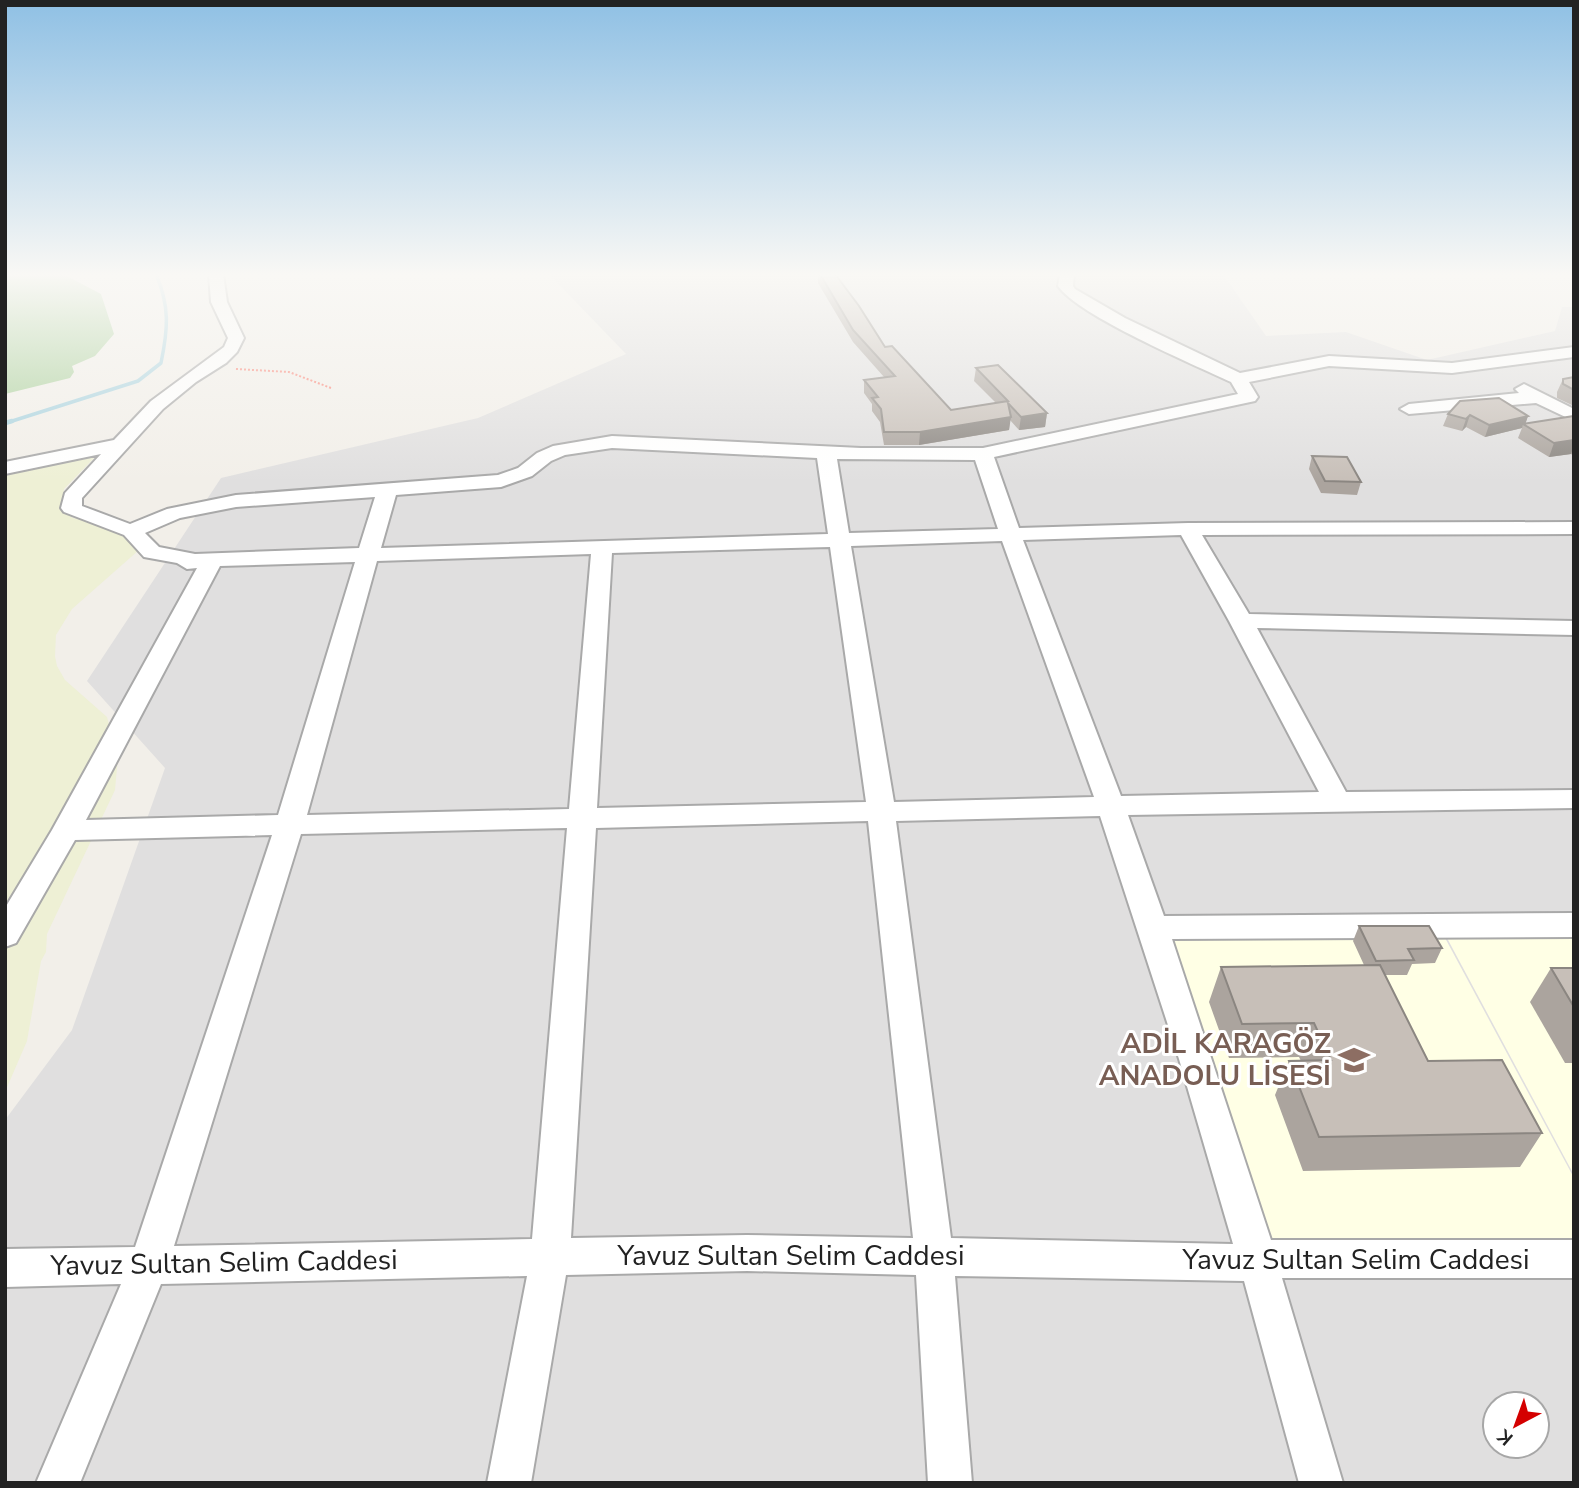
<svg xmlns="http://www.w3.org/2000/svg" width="1579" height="1488" font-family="'Nunito Sans',sans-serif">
	<rect width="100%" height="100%" fill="#f2efe9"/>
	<!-- residential -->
	<path fill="#e0dfdf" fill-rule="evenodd" d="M549,274H1223L1266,336L1346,332L1427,360L1555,331L1562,307H1574V1483H5V1120L72,1030L165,768L87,681L221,478L478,418L626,354ZM1495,1404H1537V1446H1495Z"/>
	<!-- education -->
	<g fill="#ffffe5">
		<polygon points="1444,936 1574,1178 1574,1259 1262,1259 1160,941"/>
		<polygon points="1447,938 1574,939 1574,1175"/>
	</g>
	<!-- farmland -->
	<polygon fill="#eef0d5" points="95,457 64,489 63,510 73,518 120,527 139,550 72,609 56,635 55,656 57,666 65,680 107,717 118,757 115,790 47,934 46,952 41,961 27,1041 5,1092 5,473"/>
	<!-- forest -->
	<polygon fill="#add19e" points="5,274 63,274 101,294 114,334 95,356 72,366 74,372 70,378 5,394"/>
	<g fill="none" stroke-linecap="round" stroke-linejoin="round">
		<!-- stream-far1 -->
		<path stroke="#aad3df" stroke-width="3.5" d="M6,423L138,381L161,363C168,329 170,307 156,274"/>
		<!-- stream -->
		<polyline stroke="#aad3df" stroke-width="4.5" points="5,423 12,421"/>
		<defs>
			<g id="minor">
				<path d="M209,274H223L227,302L244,338L237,352L226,363L196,382L163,409L82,498V506L130,524L167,509L236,495L498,475L518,468L537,453L553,446L612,436L861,448H983L1238,394L1231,382C1193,364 1079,316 1058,286L1060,274H1074L1073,286L1075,289L1125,318L1240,373L1329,356L1452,363L1574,347V357L1452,373L1329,366L1249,382L1258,397L1255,401L994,457L1019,528L1188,523L1574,522V534L1202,535L1249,614L1574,621V635L1257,628L1346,792L1574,790V808L1128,815L1164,916L1574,913V937L1172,939L1271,1240H1574V1278H1282L1343,1483H1299L1244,1281L955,1276L972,1483H928L916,1275L747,1271L566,1275L531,1483H487L527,1276L161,1284L80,1483H36L121,1284L5,1287V1249L135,1247L272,835L75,840L16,943L5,947V908L52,830L197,568L187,569L177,563L144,557L124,535L64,512L61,508L65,493L101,454L5,474V462L114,440L151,401L224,347L228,338L211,302ZM612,448L817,458L828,534L381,548L396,495L501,487L532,476L551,461L565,455ZM837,459L975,460L998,529L849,533ZM375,497L359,548L195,554L159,547L145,533L180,518L236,507ZM1181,535L1229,621L1319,792L1121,796L1023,540ZM1002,541L1094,797L894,802L851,546ZM830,547L866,802L597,808L612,553ZM591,554L569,809L307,815L377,561ZM355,562L278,815L86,820L220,566ZM1100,816L1179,1059L1233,1244L951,1238L896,821ZM868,821L913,1238L747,1235L571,1238L596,828ZM567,828L532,1239L174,1246L301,834Z"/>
				<polygon points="1524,384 1574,409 1574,421 1536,403 1409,414 1400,409 1409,404 1519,393 1515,389"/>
			</g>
		</defs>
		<!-- minor casing -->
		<use href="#minor" stroke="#a9a9a9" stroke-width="4"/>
		<!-- path -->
		<polyline stroke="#fa8072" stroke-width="2" stroke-dasharray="2 2" stroke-linecap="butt" points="236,369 289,372 331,388"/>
		<!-- minor -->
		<use href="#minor" fill="#fff" fill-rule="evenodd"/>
	</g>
	<!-- wall -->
	<g fill="#aba49e">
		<polygon points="818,274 835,274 885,347 951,410 996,403 974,381 976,368 1047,413 1045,427 1019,430 1010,420 1009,430 919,445 884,445 880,422 872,411 872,404 864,393 864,380 884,377 853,342 818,283"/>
		<polygon points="1574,377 1574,406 1557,398 1557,392 1563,379"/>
		<polygon points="1448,414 1528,416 1525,424 1574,416 1574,456 1571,454 1549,457 1518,438 1522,428 1485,437 1466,427 1462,431 1443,426"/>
		<polygon points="1312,456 1361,482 1357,495 1321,493 1309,469"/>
		<polygon points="1359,926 1442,948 1435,963 1412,964 1407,975 1385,975 1428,1061 1542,1133 1520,1167 1303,1171 1275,1095 1289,1061 1301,1061 1299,1057 1229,1058 1209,1002 1221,967 1364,965 1353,941"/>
		<polygon points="1551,968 1574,968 1574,1063 1565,1063 1530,1002"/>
	</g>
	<!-- shaded-wall -->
	<g fill="#8b8681">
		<polygon points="1047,413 1045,427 1019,430 1021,417"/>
		<polygon points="1470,415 1466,427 1462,431 1466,419"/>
		<polygon points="1528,416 1525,425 1523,424 1522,428 1485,437 1489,425"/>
		<polygon points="1011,417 1009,430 919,445 920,432"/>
		<polygon points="1574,440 1574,446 1571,454 1549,457 1554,443"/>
	</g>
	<!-- building -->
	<g fill="#c7bfb8" stroke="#8b8681" stroke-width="2">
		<polygon points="820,274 835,274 859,306 885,347 892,346 951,410 1008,401 976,368 998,365 1047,413 1021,417 1008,403 1011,417 920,432 884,432 881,409 872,398 878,397 864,380 895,376 853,330"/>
		<polygon points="1574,377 1574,390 1563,384 1563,379"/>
		<polygon points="1499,398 1528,416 1489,425 1470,415 1466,419 1448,414 1460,401"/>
		<polygon points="1574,416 1574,440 1554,443 1523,424"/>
		<polygon points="1312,456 1347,457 1361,482 1325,481"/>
		<polygon points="1359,926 1429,926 1442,948 1408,949 1414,960 1376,961"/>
		<polygon points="1380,965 1428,1061 1502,1060 1542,1133 1319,1137 1289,1061 1331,1060 1314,1023 1242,1024 1221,967"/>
		<polygon points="1551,968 1574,968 1574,1007"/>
	</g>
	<!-- sky -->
	<linearGradient id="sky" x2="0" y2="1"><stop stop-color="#8fc0e4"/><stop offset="0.57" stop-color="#f9f8f5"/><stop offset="1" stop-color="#f9f8f5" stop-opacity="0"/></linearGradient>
	<rect width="1579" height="482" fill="url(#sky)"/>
	<!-- icons -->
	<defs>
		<symbol id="school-bare" viewBox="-9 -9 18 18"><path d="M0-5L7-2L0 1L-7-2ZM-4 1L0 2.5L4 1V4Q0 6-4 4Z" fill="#8d6e63" stroke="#fff" stroke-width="2.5" paint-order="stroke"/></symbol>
	</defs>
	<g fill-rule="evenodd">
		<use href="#school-bare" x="1332" y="1038" width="44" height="44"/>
	</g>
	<g text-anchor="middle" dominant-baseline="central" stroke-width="6" stroke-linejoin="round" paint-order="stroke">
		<!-- near-education labels -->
		<g font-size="28" font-weight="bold" fill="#785e54" stroke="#fff" text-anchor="end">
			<text x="1331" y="1044">ADİL KARAGÖZ<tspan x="1331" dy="32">ANADOLU LİSESİ</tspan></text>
		</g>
		<!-- near-street labels -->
		<g font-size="28" fill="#222" stroke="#fff">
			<text x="791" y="1256">Yavuz Sultan Selim Caddesi</text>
			<text x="1356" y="1260">Yavuz Sultan Selim Caddesi</text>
			<text transform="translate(224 1263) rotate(-1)">Yavuz Sultan Selim Caddesi</text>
		</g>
	</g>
	<!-- border -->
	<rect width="1579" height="1488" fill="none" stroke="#222222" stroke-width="14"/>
	<!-- north arrow -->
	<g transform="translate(1516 1425) rotate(221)"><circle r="33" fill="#ffffff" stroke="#a7a7a7" stroke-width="2"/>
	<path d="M0-5L12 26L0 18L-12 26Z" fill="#d40000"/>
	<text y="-10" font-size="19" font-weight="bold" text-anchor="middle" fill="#222222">K</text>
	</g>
</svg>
